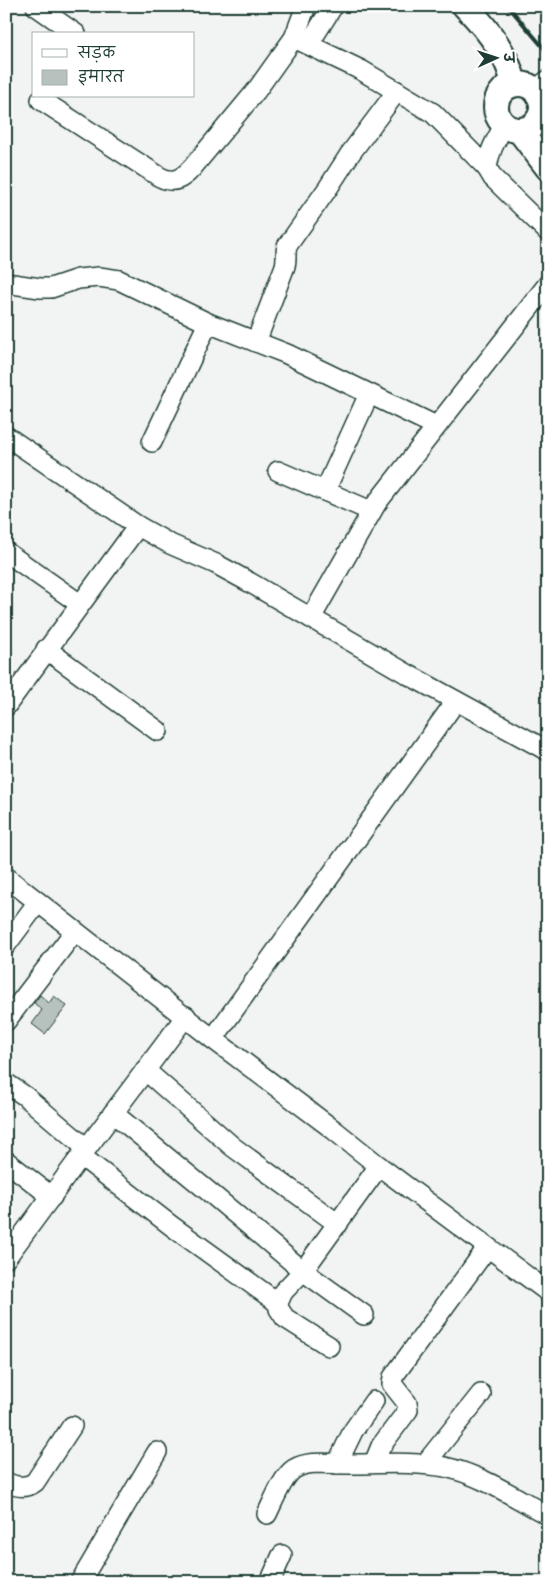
<svg xmlns="http://www.w3.org/2000/svg" width="554" height="1588" font-family="'Playpen Sans','Playpen Sans Deva',sans-serif">
	<rect width="100%" height="100%" fill="#f2f3f3"/>
	<filter id="ink" filterUnits="userSpaceOnUse"><feTurbulence type="fractalNoise" baseFrequency=".02" numOctaves="2"/><feDisplacementMap in="SourceGraphic" scale="10" xChannelSelector="R" yChannelSelector="G"/><feConvolveMatrix kernelMatrix="1 2 1 2 8 2 1 2 1" color-interpolation-filters="sRGB"/></filter>
	<g filter="url(#ink)">
		<!-- building -->
		<polygon fill="#b7c1bd" stroke="#1f3d34" points="40,995 49,1003 54,996 67,1006 45,1034 32,1024 42,1010 34,1003"/>
		<g fill="none" stroke-linecap="round" stroke-linejoin="round">
			<defs>
				<g id="minor">
					<polyline points="36,6 76,34"/>
					<polyline points="294,38 361,70 433,113 487,168"/>
					<polyline points="309,44 333,6"/>
					<polyline points="535,90 548,80"/>
					<path d="M41,100L160,177C174,184 182,179 192,168L256,91L278,60L294,38L306,6"/>
					<path d="M504,126C496,140 489,151 487,168L493,178L548,232"/>
					<polyline points="6,283 40,288 51,288 78,279 99,277 119,280 208,323 287,354 436,426"/>
					<path d="M256,342L285,266C287,259 285,253 287,246L328,188L350,154L397,91"/>
					<polyline points="6,436 138,526 170,544 216,564 249,582 409,675 548,751"/>
					<polyline points="152,442 208,323"/>
					<polyline points="278,471 371,511"/>
					<polyline points="325,491 369,394"/>
					<polyline points="6,552 80,604"/>
					<polyline points="311,618 376,504 548,284"/>
					<polyline points="46,649 158,731"/>
					<polyline points="6,706 138,526"/>
					<polyline points="6,877 213,1039 334,1130 379,1166 548,1292"/>
					<polyline points="6,945 38,902"/>
					<polyline points="6,1021 75,931"/>
					<polyline points="213,1039 456,701"/>
					<polyline points="145,1070 233,1147 338,1224"/>
					<polyline points="6,1083 25,1096 86,1148"/>
					<polyline points="113,1113 214,1196 303,1271 364,1315"/>
					<polyline points="81,1156 173,1227 278,1303"/>
					<polyline points="6,1161 52,1197"/>
					<polyline points="6,1258 81,1156 186,1016"/>
					<polyline points="329,1346 285,1318 279,1309 278,1303 283,1292 303,1271 379,1166"/>
					<polyline points="374,1463 381,1446 408,1410 407,1403 392,1384 393,1377 487,1248"/>
					<polyline points="337,1464 353,1431 374,1401"/>
					<polyline points="425,1464 481,1394"/>
					<path d="M6,1482C16,1487 26,1489 35,1482L72,1426"/>
					<path d="M267,1514C273,1502 283,1476 294,1469C308,1460 331,1464 346,1464C378,1464 414,1461 445,1467C482,1475 515,1498 548,1515"/>
					<polyline points="80,1582 157,1452"/>
					<polyline points="270,1582 282,1555"/>
				</g>
				<g id="major">
					<path d="M465,6C487,28 508,54 514,84"/>
					<circle cx="519" cy="107" r="23"/>
					<polyline points="519,130 548,168"/>
				</g>
			</defs>
			<!-- minor casing -->
			<use href="#minor" stroke="#1f3d34" stroke-width="22"/>
			<!-- major casing -->
			<use href="#major" stroke="#1f3d34" stroke-width="28"/>
			<!-- minor -->
			<use href="#minor" stroke="#fff" stroke-width="19"/>
			<!-- major -->
			<use href="#major" stroke="#fff" stroke-width="24"/>
			<!-- rail -->
			<polyline stroke="#1f3d34" stroke-width="4" points="508,6 548,53"/>
		</g>
	</g>
	<!-- margin -->
	<rect width="554" height="1588" fill="none" stroke="#fff" stroke-width="25"/>
	<rect x="12" y="12" width="529" height="1563" fill="none" stroke="#1f3d34" stroke-width="2" filter="url(#ink)"/>
	<!-- legend -->
	<rect x="32" y="32" width="162" height="65" fill="#ffffff" stroke="#a5b1ae"/>
	<rect x="42" y="49" width="25" height="8" fill="#ffffff" stroke="#a5b1ae"/>
	<text x="78" y="58" font-size="15" fill="#1f3d34">सड़क</text>
	<rect x="42" y="70" width="25" height="15" fill="#b7c1bd" stroke="#a5b1ae"/>
	<text x="78" y="82" font-size="15" fill="#1f3d34">इमारत</text>
	<!-- north arrow -->
	<g transform="translate(496 58) rotate(87)" stroke="#ffffff" stroke-width="4" paint-order="stroke">
	<path d="M0-4L9 19L0 12L-9 19Z" fill="#1f3d34"/>
	<text y="-8" font-size="14" font-weight="bold" text-anchor="middle" fill="#1f3d34">उ</text>
	</g>
</svg>
